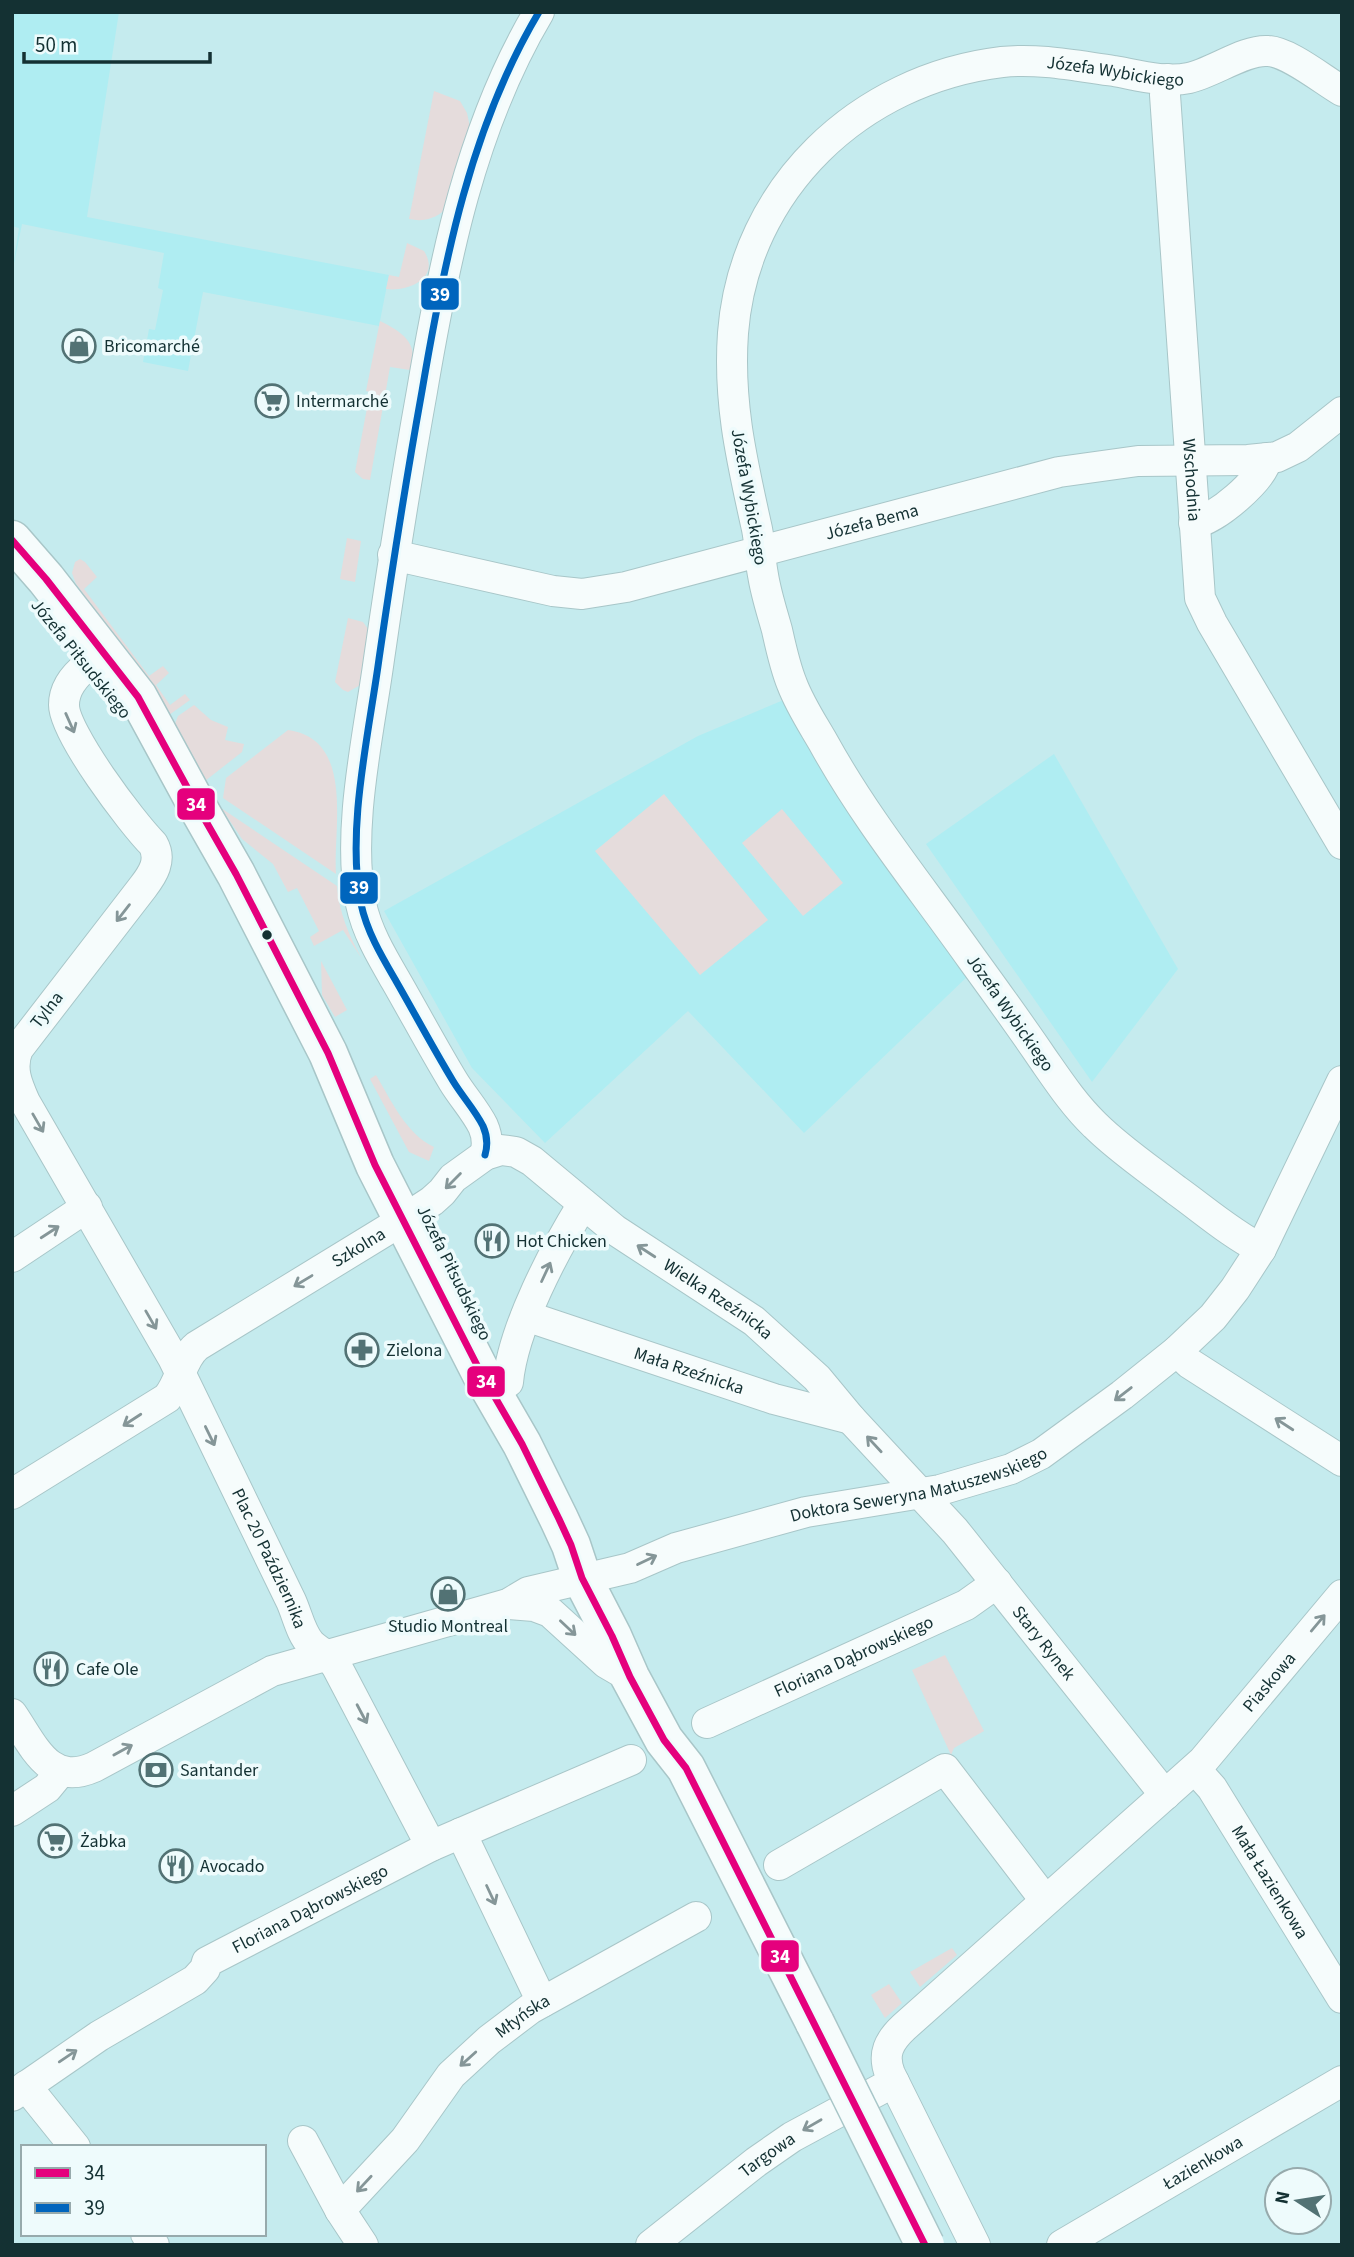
<svg xmlns="http://www.w3.org/2000/svg" width="1354" height="2257" font-family="'Source Sans 3',sans-serif">
	<rect width="100%" height="100%" fill="#c5ebee"/>
	<!-- built -->
	<g fill="#afedf2">
		<polygon points="12,12 119,12 87,217 389,275 379,326 203,292 188,371 143,362 149,329 155,330 163,290 158,288 164,253 22,224 12,273 19,228 12,226"/>
		<polygon points="786,699 969,975 804,1133 688,1011 545,1143 472,1068 384,911 698,736"/>
		<polygon points="1054,754 1178,969 1092,1082 926,844"/>
	</g>
	<!-- green -->
	<g fill="#e5dcdc">
		<path d="M434,91L460,101L467,113L470,127V133L445,210C434,219 423,222 409,219Z"/>
		<path d="M407,243L424,251C441,278 409,292 386,289L389,275L399,277Z"/>
		<path d="M380,321C402,332 418,342 412,369L410,370L390,367L370,480L363,479L355,472L370,392L366,391Z"/>
		<polygon points="347,538 361,541 355,582 340,579"/>
		<polygon points="80,559 85,562 97,577 84,589 149,676 163,666 169,673 156,685 170,705 185,694 190,700 162,720 131,659 76,584 72,573 75,562"/>
		<polygon points="348,618 363,622 368,629 362,684 348,692 343,690 335,682"/>
		<polygon points="194,705 211,720 228,727 225,740 244,744 242,752 205,781 174,726 178,716"/>
		<path d="M288,730C355,739 333,828 336,874L223,798L226,778Z"/>
		<polygon points="664,794 768,920 700,975 595,851"/>
		<path d="M221,808L337,886C339,912 349,936 362,959L343,930L314,946L310,937L319,931L297,888L288,892L273,864L242,839Z"/>
		<polygon points="782,809 843,883 803,916 742,843"/>
		<polygon points="321,961 347,1010 335,1017 322,995"/>
		<path d="M376,1075C391,1100 406,1134 434,1147L429,1161L409,1152L370,1079Z"/>
		<polygon points="945,1655 984,1731 954,1748 951,1755 912,1670"/>
		<polygon points="952,1948 957,1955 920,1987 910,1972"/>
		<polygon points="889,1984 902,2003 885,2018 871,1995"/>
	</g>
	<g fill="none" stroke-linecap="round" stroke-linejoin="round">
		<defs>
			<g id="street">
				<path id="s1" d="M1167,79L1165,95L1200,598L1212,623L1342,844"/>
				<path d="M1194,523C1214,521 1264,479 1267,458"/>
				<path id="s2" d="M393,555L553,591L582,594L626,587L1059,472L1138,461L1248,460L1277,457L1298,447L1342,412"/>
				<path id="s3" d="M88,665C75,675 64,688 64,705C64,733 132,823 153,844C162,860 153,874 143,887L18,1049C10,1068 17,1084 25,1102L173,1358L291,1601C297,1614 301,1634 311,1644C320,1653 330,1655 337,1667L431,1846"/>
				<path d="M485,1155C488,1145 487,1135 483,1126C475,1110 462,1096 453,1081C433,1048 415,1014 396,981C382,957 367,932 361,904C346,830 369,733 379,659C392,569 406,480 422,391C444,261 471,126 539,12"/>
				<path id="s4" d="M1261,1249C1230,1233 1204,1210 1176,1190C1149,1169 1119,1149 1095,1125C1075,1106 1059,1082 1043,1059C1020,1025 996,992 972,959C921,887 866,820 823,742C812,723 800,705 792,684C785,667 781,648 777,630C772,612 766,594 763,575C760,560 760,544 757,529C742,461 728,403 733,333C744,188 860,79 1002,62C1039,58 1077,66 1114,71C1137,75 1165,83 1189,78C1212,73 1246,49 1268,51C1289,52 1323,80 1342,91"/>
				<polyline points="12,1257 87,1207"/>
				<path id="s5" d="M526,1316L774,1399L851,1419"/>
				<polyline points="1177,1351 1189,1363 1342,1461"/>
				<path d="M508,1382C513,1328 554,1251 583,1204"/>
				<path id="s6" d="M12,1494L167,1398C181,1382 181,1359 197,1346L403,1220L432,1201L442,1192L453,1178L485,1155L501,1150L516,1152L532,1161L615,1230L754,1321L817,1378L851,1419L955,1531L1165,1795"/>
				<polyline points="508,1604 534,1606 550,1612 606,1663 630,1677"/>
				<path id="s7" d="M12,1714C34,1746 49,1787 94,1767L272,1671L508,1604L528,1592L630,1568L676,1548L806,1512L940,1490L1011,1469L1041,1454L1122,1395L1177,1351L1213,1317L1235,1289L1261,1249L1342,1081"/>
				<path id="s8" d="M707,1723L966,1605L997,1583"/>
				<path id="s9" d="M1195,1769L1212,1788L1342,1998"/>
				<polyline points="12,1811 47,1788 61,1771"/>
				<polyline points="461,1833 542,2002"/>
				<polyline points="779,1865 945,1769 1045,1900"/>
				<polyline points="26,2086 75,2147"/>
				<path id="s10" d="M12,2096L99,2036L195,1980L205,1969L207,1962L431,1846L631,1760"/>
				<polyline points="303,2141 340,2210 363,2245"/>
				<path id="s11" d="M340,2210L405,2140L451,2075L489,2040L530,2009L696,1917"/>
				<polyline points="146,2234 154,2245"/>
				<path id="s12" d="M651,2245L756,2162L792,2137L894,2082"/>
				<path id="s13" d="M975,2245L890,2074C882,2054 889,2041 904,2027L1203,1761L1342,1595"/>
				<path id="s14" d="M1062,2245L1342,2081"/>
			</g>
			<polyline id="secondary" points="12,540 46,579 138,697 200,811 236,874 328,1053 375,1165 481,1373 522,1444 559,1519 571,1545 582,1578 612,1636 630,1677 664,1740 686,1768 815,2023"/>
		</defs>
		<!-- street casing -->
		<use href="#street" stroke="#a8c6c8" stroke-width="32"/>
		<!-- secondary casing -->
		<use href="#secondary" stroke="#a8c6c8" stroke-width="41"/>
		<!-- street -->
		<use href="#street" stroke="#f6fcfc" stroke-width="30"/>
		<!-- secondary -->
		<use href="#secondary" stroke="#f6fcfc" stroke-width="38"/>
		<defs>
			<polyline id="secondary-bridge" points="815,2023 925,2245"/>
		</defs>
		<!-- secondary-bridge casing -->
		<use href="#secondary-bridge" stroke="#a8c6c8" stroke-width="41" stroke-linecap="butt"/>
		<!-- secondary-bridge -->
		<use href="#secondary-bridge" stroke="#f6fcfc" stroke-width="38"/>
		<defs>
			<polyline id="bus-1" points="12,540 46,579 138,697 200,811 236,874 328,1053 375,1165 481,1373 522,1444 559,1519 571,1545 582,1578 612,1636 630,1677 664,1740 686,1768 925,2245"/>
			<path id="bus-2" d="M485,1155C488,1145 487,1135 483,1126C475,1110 462,1096 453,1081C433,1048 415,1014 396,981C382,957 367,932 361,904C346,830 369,733 379,659C392,569 406,480 422,391C444,261 471,126 539,12"/>
		</defs>
		<!-- bus-1 casing -->
		<use href="#bus-1" stroke="#eefbfc" stroke-width="12"/>
		<!-- bus-2 casing -->
		<use href="#bus-2" stroke="#eefbfc" stroke-width="12"/>
		<!-- bus-1 -->
		<use href="#bus-1" stroke="#e5007d" stroke-width="7"/>
		<!-- bus-2 -->
		<use href="#bus-2" stroke="#0065bd" stroke-width="7"/>
	</g>
	<!-- one-way arrows -->
	<defs><path id="oneway-shaft" d="M-6 0H5M1.5-3L5.5 0L1.5 3" fill="none" stroke-width="1.6" stroke-linecap="round" stroke-linejoin="round" transform="scale(1.75)"/></defs>
	<g stroke="#859698">
		<use href="#oneway-shaft" transform="translate(70 723) rotate(66)"/>
		<use href="#oneway-shaft" transform="translate(123 913) rotate(128)"/>
		<use href="#oneway-shaft" transform="translate(38 1123) rotate(60)"/>
		<use href="#oneway-shaft" transform="translate(453 1181) rotate(135)"/>
		<use href="#oneway-shaft" transform="translate(50 1232) rotate(-33)"/>
		<use href="#oneway-shaft" transform="translate(646 1251) rotate(-147)"/>
		<use href="#oneway-shaft" transform="translate(546 1272) rotate(-65)"/>
		<use href="#oneway-shaft" transform="translate(303 1281) rotate(149)"/>
		<use href="#oneway-shaft" transform="translate(151 1320) rotate(60)"/>
		<use href="#oneway-shaft" transform="translate(1123 1394) rotate(142)"/>
		<use href="#oneway-shaft" transform="translate(132 1420) rotate(147)"/>
		<use href="#oneway-shaft" transform="translate(1284 1424) rotate(-147)"/>
		<use href="#oneway-shaft" transform="translate(210 1436) rotate(64)"/>
		<use href="#oneway-shaft" transform="translate(874 1444) rotate(-133)"/>
		<use href="#oneway-shaft" transform="translate(647 1560) rotate(-26)"/>
		<use href="#oneway-shaft" transform="translate(1318 1623) rotate(-50)"/>
		<use href="#oneway-shaft" transform="translate(568 1628) rotate(43)"/>
		<use href="#oneway-shaft" transform="translate(362 1714) rotate(62)"/>
		<use href="#oneway-shaft" transform="translate(123 1750) rotate(-29)"/>
		<use href="#oneway-shaft" transform="translate(491 1895) rotate(65)"/>
		<use href="#oneway-shaft" transform="translate(68 2056) rotate(-34)"/>
		<use href="#oneway-shaft" transform="translate(468 2059) rotate(138)"/>
		<use href="#oneway-shaft" transform="translate(812 2125) rotate(150)"/>
		<use href="#oneway-shaft" transform="translate(364 2184) rotate(133)"/>
	</g>
	<!-- icons -->
	<defs>
		<symbol id="shop-ring" viewBox="-11 -11 22 22"><circle r="9.5" fill="#eefbfc" stroke="#527274" stroke-width="1.5"/><path d="M-5-2.5h2.3a2.7 3.5 0 0 1 5.4 0H5L5.5 6h-11ZM-1.5-2.5h3a1.5 2.3 0 0 0-3 0Z" fill="#527274"/></symbol>
		<symbol id="supermarket-ring" viewBox="-11 -11 22 22"><circle r="9.5" fill="#eefbfc" stroke="#527274" stroke-width="1.5"/><path d="M-6-5.5h2.5l.6 2H6L4.5 2H-2.5L-4.4-4H-6ZM-1.5 3.2a1.3 1.3 0 1 0 .1 0ZM3 3.2a1.3 1.3 0 1 0 .1 0Z" fill="#527274"/></symbol>
		<symbol id="restaurant-ring" viewBox="-11 -11 22 22"><circle r="9.5" fill="#eefbfc" stroke="#527274" stroke-width="1.5"/><path d="M-5-6h1v4h1v-4h1v4h1v-4h1v5L-1.5 .5V6h-2V.5L-5-1ZM5-6V6H3V1.5H1.5Q1.5-4 5-6Z" fill="#527274"/></symbol>
		<symbol id="pharmacy-ring" viewBox="-11 -11 22 22"><circle r="9.5" fill="#eefbfc" stroke="#527274" stroke-width="1.5"/><path d="M-2-6h4v4h4v4h-4v4h-4v-4h-4v-4h4Z" fill="#527274"/></symbol>
		<symbol id="bank-ring" viewBox="-11 -11 22 22"><circle r="9.5" fill="#eefbfc" stroke="#527274" stroke-width="1.5"/><path d="M-6-4H6V4H-6ZM0-2.3a2.3 2.3 0 1 0 0 4.6a2.3 2.3 0 1 0 0-4.6Z" fill="#527274"/></symbol>
	</defs>
	<g fill-rule="evenodd">
		<use href="#shop-ring" x="60" y="327" width="38" height="38"/>
		<use href="#supermarket-ring" x="253" y="382" width="38" height="38"/>
		<use href="#restaurant-ring" x="473" y="1222" width="38" height="38"/>
		<use href="#pharmacy-ring" x="343" y="1331" width="38" height="38"/>
		<use href="#shop-ring" x="429" y="1575" width="38" height="38"/>
		<use href="#restaurant-ring" x="32" y="1650" width="38" height="38"/>
		<use href="#bank-ring" x="137" y="1751" width="38" height="38"/>
		<use href="#supermarket-ring" x="36" y="1822" width="38" height="38"/>
		<use href="#restaurant-ring" x="157" y="1847" width="38" height="38"/>
	</g>
	<!-- markers -->
	<circle fill="#143133" stroke="#eefbfc" stroke-width="2.5" cx="267" cy="935" r="6"/>
	<g text-anchor="middle" dominant-baseline="central" stroke-width="7" stroke-linejoin="round" paint-order="stroke">
		<!-- street labels -->
		<g font-size="18" fill="#143133" stroke="#eefbfc">
			<text stroke="none"><textPath href="#s4" startOffset="1629">Józefa Wybickiego</textPath></text>
			<text stroke="none"><textPath href="#s1" startOffset="402">Wschodnia</textPath></text>
			<text transform="translate(749 497) rotate(80)">Józefa Wybickiego</text>
			<text stroke="none"><textPath href="#s2" startOffset="492">Józefa Bema</textPath></text>
			<text transform="translate(81 659) rotate(51)">Józefa Piłsudskiego</text>
			<text transform="translate(47 1010) rotate(-52)">Tylna</text>
			<text transform="translate(1010 1013) rotate(55)">Józefa Wybickiego</text>
			<text stroke="none"><textPath href="#s6" startOffset="432">Szkolna</textPath></text>
			<text transform="translate(454 1273) rotate(64)">Józefa Piłsudskiego</text>
			<text stroke="none"><textPath href="#s6" startOffset="872">Wielka Rzeźnicka</textPath></text>
			<text stroke="none"><textPath href="#s5" startOffset="172">Mała Rzeźnicka</textPath></text>
			<text stroke="none"><textPath href="#s7" startOffset="987">Doktora Seweryna Matuszewskiego</textPath></text>
			<text stroke="none"><textPath href="#s3" startOffset="1040">Plac 20 Października</textPath></text>
			<text stroke="none"><textPath href="#s6" startOffset="1348">Stary Rynek</textPath></text>
			<text stroke="none"><textPath href="#s8" startOffset="161">Floriana Dąbrowskiego</textPath></text>
			<text stroke="none"><textPath href="#s13" startOffset="747">Piaskowa</textPath></text>
			<text stroke="none"><textPath href="#s9" startOffset="136">Mała Łazienkowa</textPath></text>
			<text stroke="none"><textPath href="#s10" startOffset="355">Floriana Dąbrowskiego</textPath></text>
			<text stroke="none"><textPath href="#s11" startOffset="268">Młyńska</textPath></text>
			<text stroke="none"><textPath href="#s12" startOffset="147">Targowa</textPath></text>
			<text stroke="none"><textPath href="#s14" startOffset="163">Łazienkowa</textPath></text>
		</g>
		<!-- poi labels -->
		<g font-size="18" fill="#143133" stroke="#eefbfc" text-anchor="start">
			<text x="104" y="346">Bricomarché</text>
			<text x="296" y="401">Intermarché</text>
			<text x="516" y="1241">Hot Chicken</text>
			<text x="386" y="1350">Zielona</text>
			<text x="448" y="1626" text-anchor="middle">Studio Montreal</text>
			<text x="76" y="1669">Cafe Ole</text>
			<text x="180" y="1770">Santander</text>
			<text x="80" y="1841">Żabka</text>
			<text x="200" y="1866">Avocado</text>
		</g>
	</g>
	<g stroke="#eefbfc" stroke-width="2.5">
		<rect x="420" y="277" width="40" height="34" rx="7" fill="#0065bd"/>
		<rect x="176" y="787" width="40" height="34" rx="7" fill="#e5007d"/>
		<rect x="339" y="871" width="40" height="34" rx="7" fill="#0065bd"/>
		<rect x="466" y="1365" width="40" height="33" rx="7" fill="#e5007d"/>
		<rect x="760" y="1939" width="40" height="34" rx="7" fill="#e5007d"/>
	</g>
	<g font-size="19" text-anchor="middle" font-weight="bold" fill="#fff">
		<text x="440" y="301">39</text>
		<text x="196" y="811">34</text>
		<text x="359" y="894">39</text>
		<text x="486" y="1388">34</text>
		<text x="780" y="1963">34</text>
	</g>
	<!-- border -->
	<rect width="1354" height="2257" fill="none" stroke="#143133" stroke-width="28"/>
	<!-- legend -->
	<rect x="21" y="2145" width="245" height="91" fill="#eefbfc" stroke="#97aaac" stroke-width="2"/>
	<rect x="35" y="2168" width="35" height="10" fill="#e5007d" stroke="#97aaac" stroke-width="2"/>
	<text x="84" y="2180" font-size="21" fill="#143133">34</text>
	<rect x="35" y="2203" width="35" height="10" fill="#0065bd" stroke="#97aaac" stroke-width="2"/>
	<text x="84" y="2215" font-size="21" fill="#143133">39</text>
	<!-- north arrow -->
	<g transform="translate(1298 2201) rotate(282)"><circle r="33" fill="#eefbfc" stroke="#97aaac" stroke-width="2"/>
	<path d="M0-5L12 26L0 18L-12 26Z" fill="#527274"/>
	<text y="-10" font-size="19" font-weight="bold" text-anchor="middle" fill="#143133">N</text>
	</g>
	<!-- scale -->
	<path d="M24 52v10h186v-10" fill="none" stroke="#143133" stroke-width="3.5"/>
	<text x="35" y="52" font-size="21" fill="#143133" stroke="#eefbfc" stroke-width="5" paint-order="stroke">50 m</text>
</svg>
